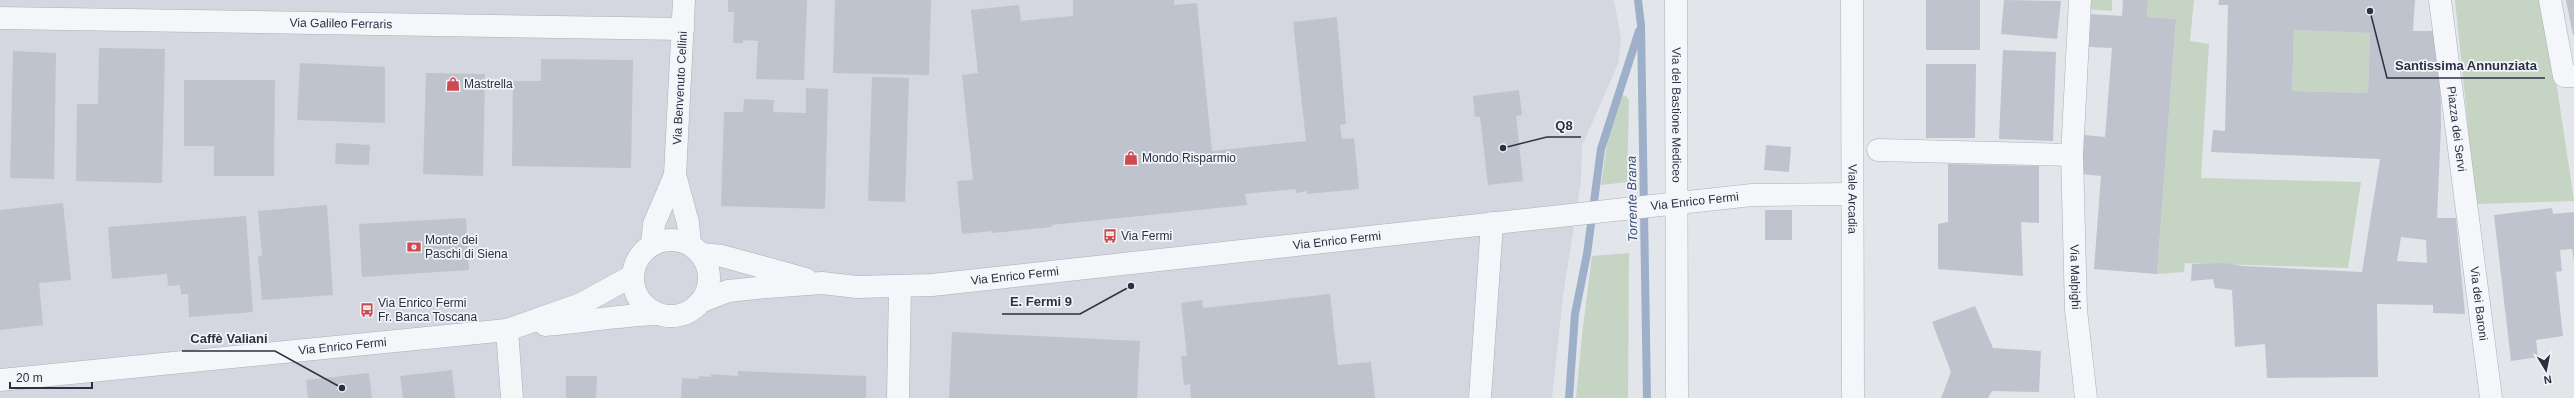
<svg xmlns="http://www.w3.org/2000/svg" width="2574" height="398" font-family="Arial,sans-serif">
	<rect width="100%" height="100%" fill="#e2e5ea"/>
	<!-- built -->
	<polygon fill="#d4d7df" points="0,0 1614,0 1621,38 1618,64 1582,146 1581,181 1563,296 1552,398 0,398"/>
	<!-- green -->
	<g fill="#c6d4c3">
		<polygon points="2086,0 2112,0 2112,11 2086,9"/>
		<polygon points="2148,0 2194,0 2190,41 2209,44 2201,178 2361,182 2348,268 2185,263 2184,272 2157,274 2176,19 2147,17"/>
		<polygon points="2455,0 2540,0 2555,74 2574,201 2476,204"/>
		<polygon points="2294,30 2370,33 2368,93 2292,91"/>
		<polygon points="1622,95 1627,97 1629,101 1627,182 1601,185 1608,138"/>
		<polygon points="1629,253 1628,398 1576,398 1582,335 1592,256"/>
	</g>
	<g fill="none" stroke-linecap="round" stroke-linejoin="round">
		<!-- stream -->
		<g stroke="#9eafca" stroke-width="8">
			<polyline points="1638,0 1641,25 1647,398"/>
			<polyline points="1569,398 1575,314 1587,254 1601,149 1639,31"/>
		</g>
	</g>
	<!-- building -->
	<g fill="#bfc3cd" fill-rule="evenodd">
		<polygon points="728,0 807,0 804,80 756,79 758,41 743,40 743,43 733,43 734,12 728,12"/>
		<polygon points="835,0 931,0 929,75 833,73"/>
		<polygon points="1073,0 1174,0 1174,5 1197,3 1212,151 1306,141 1293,22 1337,17 1346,124 1340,125 1342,139 1354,138 1359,189 1307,194 1307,191 1296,193 1296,189 1245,194 1247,205 1051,225 1052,227 992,233 992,231 962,234 957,181 973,180 962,75 978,73 971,10 1019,5 1021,21 1073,16"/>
		<rect x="1926" y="0" width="54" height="50"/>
		<polygon points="2004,0 2061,1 2057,39 2001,34"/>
		<polygon points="2123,0 2148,0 2147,17 2176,19 2157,274 2094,269 2101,176 2081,174 2084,135 2105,137 2112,48 2089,47 2091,14 2122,16"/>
		<path d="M2219,0H2415L2413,31H2440L2441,126L2437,218H2456L2465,314L2433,313V305L2377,304L2378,377L2267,378L2265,344L2235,347L2232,290L2215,288L2213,279L2191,281L2192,264L2224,263L2243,266L2362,272L2380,159L2211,152L2213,130L2225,131L2228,5H2218ZM2294,30L2370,33L2368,93L2292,91ZM2401,237L2426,240L2427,263L2397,261Z"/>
		<polygon points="2566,0 2574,0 2574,35 2573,35"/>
		<polygon points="99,48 165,49 162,183 76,181 77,104 98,104"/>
		<polygon points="2003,50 2056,52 2053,141 1999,139"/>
		<polygon points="13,51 56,53 54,179 10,178"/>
		<polygon points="541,59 633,60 631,168 512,166 513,81 541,81"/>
		<polygon points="300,63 385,67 385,123 297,120"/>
		<polygon points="1926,64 1976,64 1975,138 1926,138"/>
		<polygon points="426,73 485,74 483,176 423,174"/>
		<polygon points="872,77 909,78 905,202 868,201"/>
		<polygon points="184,80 275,80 274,176 214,176 214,146 184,146"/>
		<polygon points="806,88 828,89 825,209 721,206 724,112 743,112 744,99 774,100 773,112 806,113"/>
		<polygon points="1519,90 1522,115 1516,116 1523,181 1488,185 1480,117 1475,117 1473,96"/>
		<polygon points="336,143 370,145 369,165 335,164"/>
		<polygon points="1766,145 1791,147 1789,172 1764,170"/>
		<polygon points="1948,164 2039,166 2039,223 2021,222 2023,276 1938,269 1938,224 1948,222"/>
		<polygon points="63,203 71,280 39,283 43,325 0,330 0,210"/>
		<polygon points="327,205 333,295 262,300 258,256 262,256 258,211"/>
		<polygon points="2552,208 2553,214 2574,212 2574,261 2572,249 2560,250 2562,271 2556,272 2563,336 2536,340 2538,357 2511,361 2494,215"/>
		<rect x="1765" y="210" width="27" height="30"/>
		<polygon points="246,216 253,312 189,317 188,294 181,294 180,285 168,286 167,274 112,279 108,227"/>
		<polygon points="466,218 469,270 362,277 359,224"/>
		<polygon points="1330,294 1338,365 1371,362 1375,398 1191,398 1190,384 1184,385 1181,356 1187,356 1181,303 1202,300 1203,308"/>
		<polygon points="1975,306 1993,348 2041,351 2039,392 1992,391 1988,398 1941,398 1951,372 1932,322"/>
		<polygon points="952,332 1140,341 1137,398 949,398"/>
		<polygon points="452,370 455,398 403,398 400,376"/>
		<polygon points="738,371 866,376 866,398 681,398 682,378 699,379 699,376 711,377 711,374 738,376"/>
		<polygon points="369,373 372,398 308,398 306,380"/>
		<polygon points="566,376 597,376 596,398 566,398"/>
	</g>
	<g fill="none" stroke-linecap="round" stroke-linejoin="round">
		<defs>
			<g id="minor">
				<polyline points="684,0 675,175 688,223 690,244"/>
				<path id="s1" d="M1676,0L1677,398"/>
				<path id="s2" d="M1852,0L1853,398"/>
				<path id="s3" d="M2440,0L2491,398"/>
				<polyline points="2550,0 2564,76 2574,76"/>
				<path id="s4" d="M0,18L683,29"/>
				<polyline points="1878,150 2072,155 2080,0"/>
				<path id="s5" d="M2072,155L2076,310L2086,398"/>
				<circle cx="671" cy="278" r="38"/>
				<polyline points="652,245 654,224 675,175"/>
				<polyline points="701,254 722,256 806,279"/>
				<path id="s6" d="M700,302L728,291L767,287L822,283L857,287L932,285L1752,195L1852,194"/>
				<path d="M545,325C583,322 621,315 659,314"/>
				<polyline points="507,330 512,398"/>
				<path id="s7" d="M0,380L507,330L581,304L632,276"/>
				<polyline points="898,398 900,287"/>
				<polyline points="1480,398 1492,223"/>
			</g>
		</defs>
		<!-- minor casing -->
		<use href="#minor" stroke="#abafb8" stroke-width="23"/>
		<!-- minor -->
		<use href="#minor" stroke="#f5f6f9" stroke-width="22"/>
	</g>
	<!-- icons -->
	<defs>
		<symbol id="shop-bare" viewBox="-9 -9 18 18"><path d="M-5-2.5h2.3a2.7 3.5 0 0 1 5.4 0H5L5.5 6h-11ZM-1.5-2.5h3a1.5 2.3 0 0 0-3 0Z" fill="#cd4a50" stroke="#f2f4f8" stroke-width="2.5" paint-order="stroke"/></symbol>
		<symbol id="bus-bare" viewBox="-9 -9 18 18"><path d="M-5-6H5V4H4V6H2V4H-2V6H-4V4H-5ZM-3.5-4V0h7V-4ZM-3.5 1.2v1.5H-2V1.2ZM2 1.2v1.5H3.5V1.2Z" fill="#cd4a50" stroke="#f2f4f8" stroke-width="2.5" paint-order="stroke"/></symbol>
		<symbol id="bank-bare" viewBox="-9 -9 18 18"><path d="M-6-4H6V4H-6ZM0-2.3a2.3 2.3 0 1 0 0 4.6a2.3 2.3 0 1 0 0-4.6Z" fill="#cd4a50" stroke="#f2f4f8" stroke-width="2.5" paint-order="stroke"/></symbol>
	</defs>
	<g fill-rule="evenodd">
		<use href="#shop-bare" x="443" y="74" width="20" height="20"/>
		<use href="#shop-bare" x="1121" y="148" width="20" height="20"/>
		<use href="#bus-bare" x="1100" y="226" width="20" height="20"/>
		<use href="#bank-bare" x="404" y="237" width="20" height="20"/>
		<use href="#bus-bare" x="357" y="300" width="20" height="20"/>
	</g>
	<g text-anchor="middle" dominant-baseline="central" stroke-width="3.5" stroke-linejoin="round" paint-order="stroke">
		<!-- street labels -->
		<g font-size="12" fill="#2a3142" stroke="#f2f4f8">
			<text stroke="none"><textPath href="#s4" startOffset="341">Via Galileo Ferraris</textPath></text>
			<text transform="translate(680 88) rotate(-87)">Via Benvenuto Cellini</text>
			<text stroke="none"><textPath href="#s1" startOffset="115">Via del Bastione Mediceo</textPath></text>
			<text stroke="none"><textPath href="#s3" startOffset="130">Piazza dei Servi</textPath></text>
			<text stroke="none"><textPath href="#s2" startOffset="199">Viale Arcadia</textPath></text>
			<text stroke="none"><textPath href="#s6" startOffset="1002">Via Enrico Fermi</textPath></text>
			<text stroke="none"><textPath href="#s6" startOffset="642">Via Enrico Fermi</textPath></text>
			<text stroke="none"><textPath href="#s6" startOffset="318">Via Enrico Fermi</textPath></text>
			<text stroke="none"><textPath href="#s5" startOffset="122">Via Malpighi</textPath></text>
			<text stroke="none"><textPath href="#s3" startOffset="306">Via dei Baroni</textPath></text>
			<text stroke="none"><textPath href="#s7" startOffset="344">Via Enrico Fermi</textPath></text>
		</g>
		<!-- poi labels -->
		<g font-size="12" fill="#2a3142" stroke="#f2f4f8" text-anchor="start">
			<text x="464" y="84">Mastrella</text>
			<text x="1142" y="158">Mondo Risparmio</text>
			<text x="1121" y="236">Via Fermi</text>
			<text x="425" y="240">Monte dei<tspan x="425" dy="14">Paschi di Siena</tspan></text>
			<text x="378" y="303">Via Enrico Fermi<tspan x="378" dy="14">Fr. Banca Toscana</tspan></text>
		</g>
		<!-- water labels -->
		<g font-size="13" font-style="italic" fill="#354b76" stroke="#f2f4f8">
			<text transform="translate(1632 199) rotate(-91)">Torrente Brana</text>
		</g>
	</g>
	<!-- callouts -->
	<path fill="none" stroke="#2a3142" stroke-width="1.5" d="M2370 11L2387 78H2545M1503 148L1547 137H1581M1131 286L1080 314H1002M342 388L275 351H182"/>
	<g fill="#2a3142" stroke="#f2f4f8" stroke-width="1.5">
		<circle cx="2370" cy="11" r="4"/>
		<circle cx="1503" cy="148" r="4"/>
		<circle cx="1131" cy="286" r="4"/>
		<circle cx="342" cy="388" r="4"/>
	</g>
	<g font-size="13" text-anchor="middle" font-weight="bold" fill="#2a3142" stroke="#f2f4f8" stroke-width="3.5" stroke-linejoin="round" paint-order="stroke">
		<text x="2466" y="70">Santissima Annunziata</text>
		<text x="1564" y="130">Q8</text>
		<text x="1041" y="306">E. Fermi 9</text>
		<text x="229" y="343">Caffè Valiani</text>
	</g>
	<!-- north arrow -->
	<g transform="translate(2546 370) rotate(170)" stroke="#f2f4f8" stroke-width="3" paint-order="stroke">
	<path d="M0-3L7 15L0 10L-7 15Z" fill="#2a3142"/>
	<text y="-6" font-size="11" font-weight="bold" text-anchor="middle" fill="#2a3142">N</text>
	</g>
	<!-- scale -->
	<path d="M10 382v6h82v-6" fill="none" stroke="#2a3142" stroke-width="2"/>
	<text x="16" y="382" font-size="12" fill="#2a3142" stroke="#f2f4f8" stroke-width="3" paint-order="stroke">20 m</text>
</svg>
